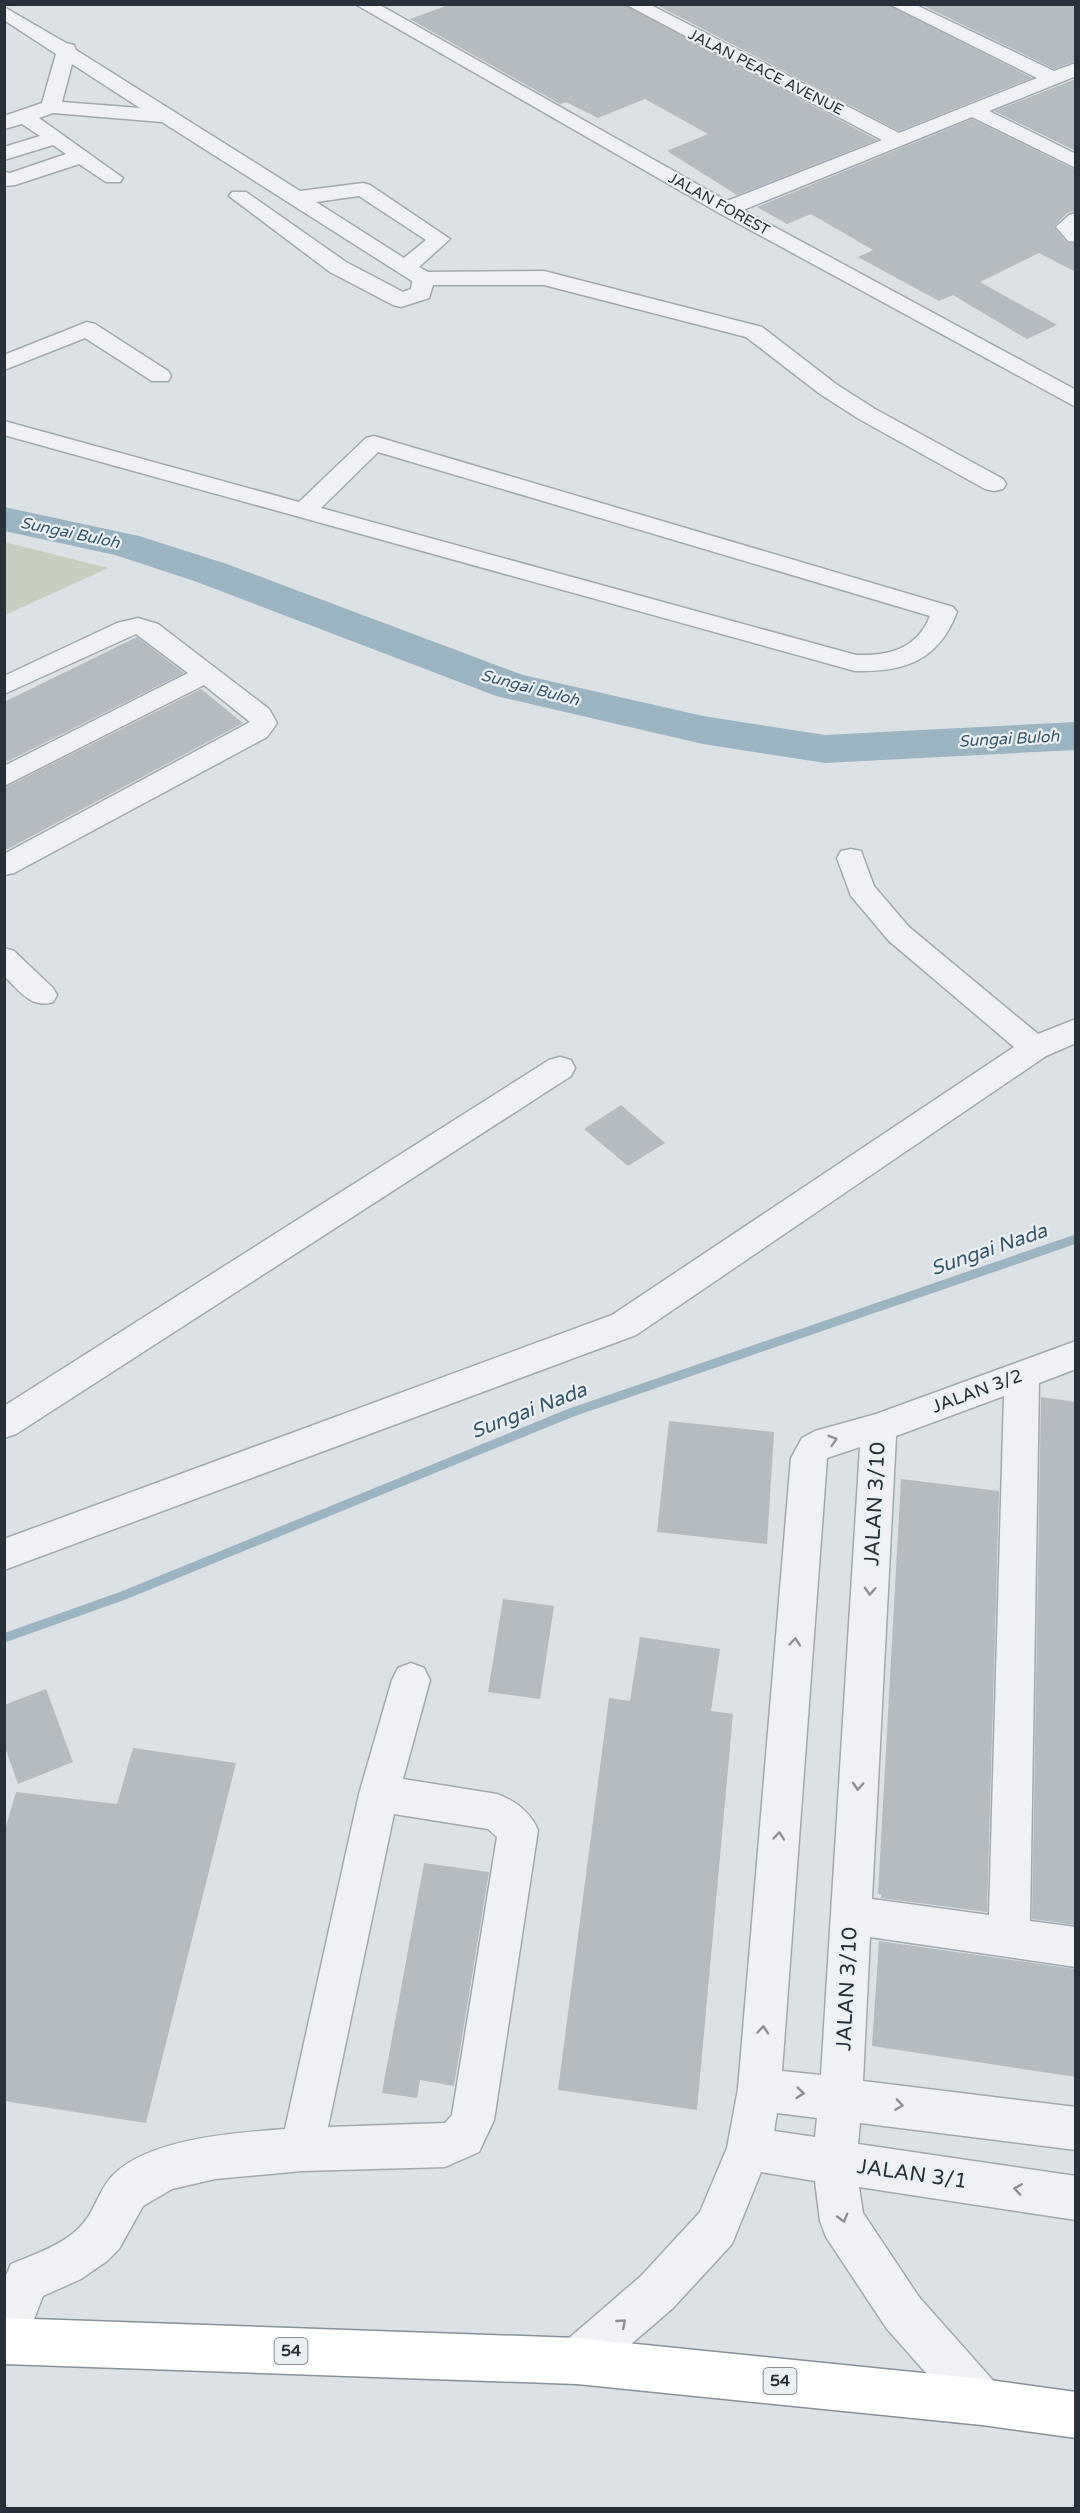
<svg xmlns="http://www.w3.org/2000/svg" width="1080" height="2513" font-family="'Varela Round',sans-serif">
	<rect width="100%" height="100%" fill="#dce1e5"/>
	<!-- green -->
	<polygon fill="#c5cebf" points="5,542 108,568 5,615"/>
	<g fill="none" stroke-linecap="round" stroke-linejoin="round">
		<!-- stream -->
		<polyline stroke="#9bb4c1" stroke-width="9" points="4,1638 122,1596 570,1413 1076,1239"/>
		<!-- river -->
		<polygon fill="#9bb4c1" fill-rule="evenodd" points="4,507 139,536 227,564 523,675 703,716 825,735 1076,722 1076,750 825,763 703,744 496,696 197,582 115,555 4,531"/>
	</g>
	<!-- building -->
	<g fill="#b4bbc1">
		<polygon points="451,4 623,4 877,140 737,195 667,151 708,134 645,99 598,118 566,102 560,104 410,19"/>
		<polygon points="655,4 887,4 1032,78 899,131"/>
		<polygon points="920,4 1076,4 1076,61 1054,69"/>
		<polygon points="1076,79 1076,151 994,111"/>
		<polygon points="972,119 1076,170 1076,211 1067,213 1054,227 1066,242 1076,244 1076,272 1039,253 980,282 1057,325 1027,339 953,295 939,301 858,257 873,250 811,214 787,224 757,207"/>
		<polygon points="137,637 184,673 4,763 4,702"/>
		<polygon points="201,689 243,723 4,851 4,788"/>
		<polygon points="621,1105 665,1143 628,1166 584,1129"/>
		<polygon points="1041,1397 1076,1402 1076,1925 1032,1919"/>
		<polygon points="669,1421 774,1432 767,1544 657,1532"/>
		<polygon points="901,1479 999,1491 987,1912 881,1898 881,1894 878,1894"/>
		<polygon points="503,1599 554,1606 540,1699 488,1692"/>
		<polygon points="640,1637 720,1649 711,1711 733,1714 697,2110 558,2090 609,1698 630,1701"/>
		<polygon points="46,1689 73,1762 18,1784 4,1744 4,1705"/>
		<polygon points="133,1748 236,1763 146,2123 4,2101 4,1833 16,1792 117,1804"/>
		<polygon points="424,1863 489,1872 454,2086 420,2080 417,2098 382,2093"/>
		<polygon points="879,1941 1076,1969 1076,2077 872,2046"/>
	</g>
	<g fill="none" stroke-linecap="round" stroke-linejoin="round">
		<defs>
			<g id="minor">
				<polygon points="355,4 378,4 727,201 882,140 625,4 649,4 899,133 1037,78 889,4 914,4 1054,71 1076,63 1076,76 989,111 1076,154 1076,168 972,117 743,210 1076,390 1076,407 719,213"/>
				<path d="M4,7L66,43L74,45L76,50L300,191L363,183L370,185L450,239L419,267L428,272L544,271L762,327L836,384L875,409L1003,479L1006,484L1003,489L994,491L985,489L859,419L820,394L746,337L544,285H433L429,298L401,307L393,305L330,272L229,196L232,192H246L346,262L403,292L411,289L412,281L162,122L53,113L39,118L123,178L120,182H106L79,164L15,185L4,186V172L10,173L66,154L53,145L4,160V147L40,136L22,124L4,129V116L42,103L56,54L4,20ZM72,64L140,108L62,102ZM359,196L426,240L404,258L316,202Z"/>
				<polygon points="1076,213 1076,242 1068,241 1056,227 1069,215"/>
				<polygon points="87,322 95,324 168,371 171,376 168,381 152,381 85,338 4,370 4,355"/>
				<path d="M4,421L299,502L366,438L374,436L953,607L957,612C938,661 905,672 855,671L4,435ZM378,452L930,616C917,649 889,656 856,655L321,508Z"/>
				<polygon points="138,618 158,624 269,709 277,723 267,737 14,873 4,875 4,854 250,722 204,685 4,786 4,766 188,673 136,634 4,694 4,676 117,623"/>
				<polygon points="851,849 861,851 874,886 909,927 1038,1034 1076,1019 1076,1043 1046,1056 636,1335 4,1570 4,1539 612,1315 1014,1047 889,941 851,896 837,858 841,851"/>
				<path d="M4,948L14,951L53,988L57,995L53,1002C31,1009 19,990 4,976Z"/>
				<polygon points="560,1057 571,1060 575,1068 571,1076 16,1434 4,1438 4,1406 549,1060"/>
				<path d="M1076,1341V1369L1039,1383L1030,1921L1076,1927V1967L870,1937L863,2081L1076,2107V2150L860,2123L858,2144L1076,2176V2220L859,2187L863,2213L919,2297L998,2386L1005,2402L998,2418L982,2425L966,2418L887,2329L826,2237L820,2221L815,2181L761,2172L732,2244L673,2308L593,2377L577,2384L561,2377L554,2361L561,2345L641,2276L700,2212L727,2148L738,2089L791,1458L802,1438L815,1431L876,1414ZM1004,1396L989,1915L872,1899L896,1436ZM860,1447L821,2075L782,2071L827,1458ZM777,2113L817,2118L815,2137L774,2131Z"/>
				<path d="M411,1663L424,1668L430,1680L403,1779L497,1794C516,1801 530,1812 538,1830L494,2120L479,2152L445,2167L302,2171L215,2179L172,2189L143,2206L119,2249L107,2261L81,2279L43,2296L20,2355L4,2362V2280L11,2264C38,2253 72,2242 88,2217C97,2203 102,2185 114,2174C152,2138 235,2133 285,2129L359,1794L392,1680L398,1668ZM394,1814L488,1829L497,1837L452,2115L445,2123L328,2127Z"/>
			</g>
			<polygon id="highway" points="4,2318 577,2338 982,2379 1076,2392 1076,2438 982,2425 577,2384 4,2364"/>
		</defs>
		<!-- minor casing -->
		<use href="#minor" stroke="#a2a9ae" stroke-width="3"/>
		<!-- highway casing -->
		<use href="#highway" stroke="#869199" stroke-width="3"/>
		<!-- minor -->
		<use href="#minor" fill="#eff1f4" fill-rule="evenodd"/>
		<!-- highway -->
		<use href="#highway" fill="#fff" fill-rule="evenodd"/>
	</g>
	<!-- one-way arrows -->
	<defs><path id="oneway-chevron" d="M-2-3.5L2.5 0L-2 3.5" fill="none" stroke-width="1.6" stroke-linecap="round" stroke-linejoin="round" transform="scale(1.5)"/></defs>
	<g stroke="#8c9196">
		<use href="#oneway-chevron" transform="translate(833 1440) rotate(-17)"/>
		<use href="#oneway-chevron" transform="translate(870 1591) rotate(93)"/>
		<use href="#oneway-chevron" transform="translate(795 1642) rotate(-85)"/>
		<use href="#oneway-chevron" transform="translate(858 1786) rotate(93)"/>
		<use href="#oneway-chevron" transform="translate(779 1836) rotate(-85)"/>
		<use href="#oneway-chevron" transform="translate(763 2030) rotate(-85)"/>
		<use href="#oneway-chevron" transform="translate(800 2093) rotate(6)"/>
		<use href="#oneway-chevron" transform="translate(899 2105) rotate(8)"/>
		<use href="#oneway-chevron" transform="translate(1018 2189) rotate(-172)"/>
		<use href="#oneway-chevron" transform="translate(843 2218) rotate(74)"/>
		<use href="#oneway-chevron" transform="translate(622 2323) rotate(-41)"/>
	</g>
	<g text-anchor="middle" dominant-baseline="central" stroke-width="4.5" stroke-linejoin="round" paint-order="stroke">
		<!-- far-street labels -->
		<g font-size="15" fill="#283139" stroke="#ebf0f3">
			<text transform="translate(766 72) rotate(27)">JALAN PEACE AVENUE</text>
			<text transform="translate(719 204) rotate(29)">JALAN FOREST</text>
		</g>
		<!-- far-water labels -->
		<g font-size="16" font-style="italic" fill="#375668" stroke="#ebf0f3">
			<text transform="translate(70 533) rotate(12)">Sungai Buloh</text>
			<text transform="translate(530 688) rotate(15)">Sungai Buloh</text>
			<text transform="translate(1009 739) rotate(-3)">Sungai Buloh</text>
		</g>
		<!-- shield labels -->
		<g fill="#ebf0f3" stroke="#626a71" stroke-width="1.5">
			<rect x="274.5" y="2338" width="33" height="26" rx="4.5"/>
			<rect x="763.5" y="2368" width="33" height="26" rx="4.5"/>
		</g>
		<g font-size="16" font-weight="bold" fill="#283139">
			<text x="291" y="2351">54</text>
			<text x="780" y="2381">54</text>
		</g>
		<!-- street labels -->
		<g font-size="18" fill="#283139" stroke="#ebf0f3">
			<text transform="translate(977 1391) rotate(-20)">JALAN 3/2</text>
		</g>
		<!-- water labels -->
		<g font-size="20" font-style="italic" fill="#375668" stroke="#ebf0f3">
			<text transform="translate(989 1250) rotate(-19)">Sungai Nada</text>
			<text transform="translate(529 1411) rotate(-21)">Sungai Nada</text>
		</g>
		<!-- near-street labels -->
		<g font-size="21" fill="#283139" stroke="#ebf0f3">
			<text transform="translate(875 1504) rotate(-87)">JALAN 3/10</text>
			<text transform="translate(847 1989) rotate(-87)">JALAN 3/10</text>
			<text transform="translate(912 2174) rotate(8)">JALAN 3/1</text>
		</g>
	</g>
	<!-- border -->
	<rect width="1080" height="2513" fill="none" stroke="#283139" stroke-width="12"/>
</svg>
